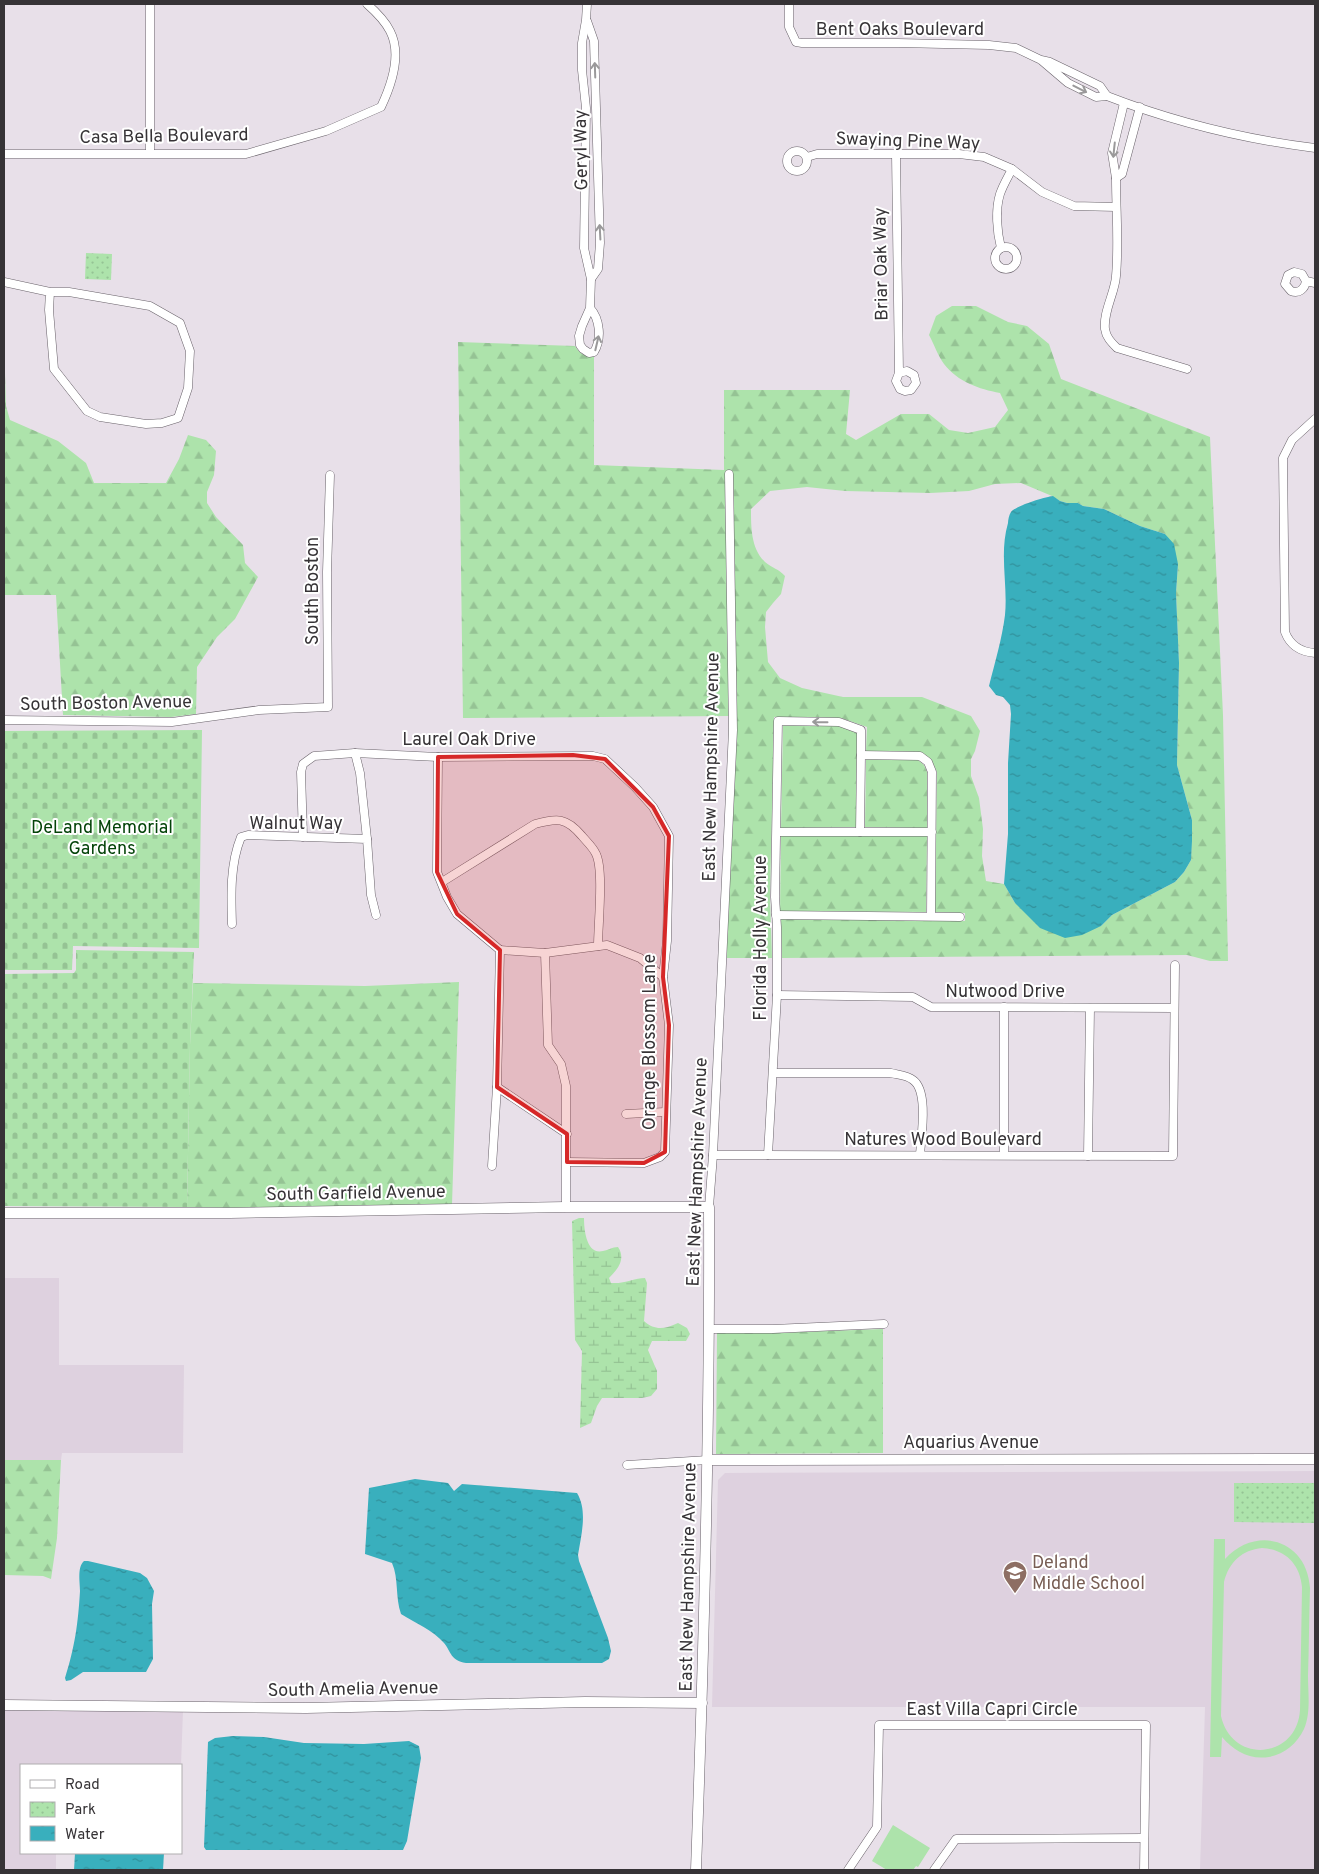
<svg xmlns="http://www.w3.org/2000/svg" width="1319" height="1874" font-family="Overpass,sans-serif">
	<defs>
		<pattern id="forest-firs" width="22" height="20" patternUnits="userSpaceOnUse" patternTransform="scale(1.25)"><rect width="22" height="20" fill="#ade3ab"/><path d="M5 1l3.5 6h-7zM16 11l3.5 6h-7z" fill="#95c394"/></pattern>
		<pattern id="wetland-marsh" width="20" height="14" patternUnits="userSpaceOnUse" patternTransform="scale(1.25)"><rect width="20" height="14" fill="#ade3ab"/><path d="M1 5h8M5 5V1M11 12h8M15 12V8" fill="none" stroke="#95c394"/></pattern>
		<pattern id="cemetery-stones" width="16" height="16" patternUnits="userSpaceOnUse" patternTransform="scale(1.25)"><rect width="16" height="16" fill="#ade3ab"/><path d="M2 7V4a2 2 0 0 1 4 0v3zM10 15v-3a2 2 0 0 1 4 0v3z" fill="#95c394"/></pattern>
		<pattern id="park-dots" width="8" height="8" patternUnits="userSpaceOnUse" patternTransform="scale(1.25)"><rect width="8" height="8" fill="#ade3ab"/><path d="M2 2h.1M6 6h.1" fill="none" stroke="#95c394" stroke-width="1.8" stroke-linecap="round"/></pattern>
		<pattern id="water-ripples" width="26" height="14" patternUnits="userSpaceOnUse" patternTransform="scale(1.25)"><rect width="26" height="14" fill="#39afbd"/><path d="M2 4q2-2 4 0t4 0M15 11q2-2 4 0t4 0" fill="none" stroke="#318f9a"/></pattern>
	</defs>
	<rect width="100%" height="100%" fill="#e8e0e9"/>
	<!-- built -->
	<g fill="#ded1df">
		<polygon points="4,1278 59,1278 59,1365 184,1365 183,1453 62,1453 61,1460 4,1460"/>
		<polygon points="1315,1471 1315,1870 1200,1870 1205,1707 712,1707 718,1480 725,1473"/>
		<polygon points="4,1709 183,1711 181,1765 21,1765 21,1853 56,1853 56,1870 4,1870"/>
	</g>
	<!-- grass -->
	<g fill="#ade3ab" fill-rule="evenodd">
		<path d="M1214,1539H1225V1559C1256,1525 1307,1539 1310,1588C1309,1617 1309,1647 1308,1676C1308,1693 1311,1713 1304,1729C1297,1744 1284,1754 1269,1757C1249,1760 1234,1751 1222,1737L1221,1757H1210ZM1262,1548C1285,1549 1300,1564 1302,1587L1300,1710C1297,1759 1232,1765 1221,1716L1224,1582C1229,1562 1242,1550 1262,1548Z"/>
		<polygon points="893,1825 930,1848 918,1867 916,1866 913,1870 887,1870 872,1861"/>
	</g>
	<!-- forest -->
	<g fill="url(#forest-firs)" fill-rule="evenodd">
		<path d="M952,306H976L1008,322L1027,326L1049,344L1061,379L1210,437L1223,715L1228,961H1210L1187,955L782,958L781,919L965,921V913L935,912L937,772L931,759L920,752L866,751L867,727L841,718L774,717L770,897L772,958H727L729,716L463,718L458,342L575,346C580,354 585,357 594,356V465L724,470V390H850L846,434L856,440L901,414H929L949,430L968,433L995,427L1008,410L1000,393C979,389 958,382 944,364C938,356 934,344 929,335L936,316ZM1021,483L1052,496L1060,501L1067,503H1078L1083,506L1104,509L1140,526L1165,534L1178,564L1176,593L1179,663L1177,765L1192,820L1191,860L1184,872L1175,882L1112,915L1101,926L1015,903L1004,884L986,881L982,856L983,829L979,798L971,776V759L975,751L980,731L971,716L922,697H843L802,688L780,678L768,662L765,627L766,612L773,603L781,594L785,576C779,569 772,568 765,562C751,549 751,527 751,509L770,491L807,487L845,491L930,493L969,491L995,484Z"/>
		<polygon points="4,372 5,373 6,406 10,420 58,441 86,463 94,483 166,483 179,459 188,435 206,440 216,451 214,475 207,492 207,503 216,517 243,545 245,563 258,577 235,619 217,637 197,667 196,714 171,717 63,715 56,595 4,595"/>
		<polygon points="783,725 839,726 857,733 856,827 781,828"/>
		<polygon points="866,759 918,760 924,765 927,772 927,828 865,827"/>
		<polygon points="781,836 927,836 926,912 780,911"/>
		<polygon points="459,982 452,1205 249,1208 187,1207 190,1045 193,983 365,986"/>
		<polygon points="883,1329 883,1453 716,1454 717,1333 773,1333"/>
		<polygon points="4,1460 61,1460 57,1538 51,1579 43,1576 4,1575"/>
	</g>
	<!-- wetland -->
	<path fill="url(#wetland-marsh)" d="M579,1218H584C584,1229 586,1255 603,1251C609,1250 612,1247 618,1247C626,1259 618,1269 609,1278L611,1283C625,1284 635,1278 645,1278L647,1283L644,1321C655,1331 665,1329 678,1323L687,1328L690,1334L686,1341H652L648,1350L657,1371V1389L651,1396L642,1398H602L597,1406L591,1423L580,1428L582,1351L575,1340L572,1221Z"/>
	<!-- cemetery -->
	<g fill="url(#cemetery-stones)">
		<polygon points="202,730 199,948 73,946 72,970 4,970 4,731"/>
		<polygon points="76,950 194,952 190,1045 187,1207 4,1206 4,974 74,973 76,970"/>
	</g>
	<!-- park -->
	<g fill="url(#park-dots)">
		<polygon points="86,253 112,254 111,280 85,279"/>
		<polygon points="1234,1483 1315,1483 1315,1523 1234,1522"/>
	</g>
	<!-- water -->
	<g fill="url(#water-ripples)">
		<path d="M1053,496L1060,501L1067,503H1078L1083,506L1104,509L1140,526L1165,534L1174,544L1178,564L1176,593L1179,663L1177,765L1192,820V841L1191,860L1184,872L1175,882L1112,915L1101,926L1082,935L1065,938L1040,928L1015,903L1004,884L1008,834V763L1011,714L1010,705L1003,697L996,695L989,686C995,662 1002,639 1005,615C1008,584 999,554 1008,523C1008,520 1009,515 1011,512C1015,506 1045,497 1053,496Z"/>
		<path d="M415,1479L448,1483L454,1491L462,1484L577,1493C588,1511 581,1536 578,1555L579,1561L608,1638L611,1651L609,1659L602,1663H466C450,1660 452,1653 444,1643C433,1630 415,1623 401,1614C395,1597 399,1579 392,1563L365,1554L369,1488Z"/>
		<path d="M84,1561H88L140,1573L147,1578L154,1591L152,1604L153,1659L146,1672H83L71,1680L66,1681L65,1678C75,1646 78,1624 80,1591C80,1582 77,1567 84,1561Z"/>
		<polygon points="233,1736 264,1737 304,1743 364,1744 409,1741 419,1746 421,1758 407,1841 403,1850 206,1850 204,1847 208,1742 215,1738"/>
		<polygon points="75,1853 164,1853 163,1870 74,1870"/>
	</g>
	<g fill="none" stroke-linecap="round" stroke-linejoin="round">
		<defs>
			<g id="minor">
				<path d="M587,4L586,20L582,43V70L586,108L584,248L591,279L590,308L582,326L579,336L580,345L583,349L589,353L594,352C602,339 600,319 590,308"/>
				<polyline points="789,4 789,27 796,42 802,43 898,43 989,45 1016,48 1041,60 1068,83 1096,97 1107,96 1100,86 1050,62 1041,60"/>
				<polyline points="587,21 594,41 600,243 598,269 591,279"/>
				<path d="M1107,96C1174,122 1243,139 1315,148"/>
				<polyline points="1124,103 1112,153 1116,178 1122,174 1140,107"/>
				<circle cx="797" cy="161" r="10"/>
				<polyline points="150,153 150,4"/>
				<path d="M4,154H246L326,131L381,107C391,86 402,54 390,31C385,21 375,11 367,4"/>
				<polyline points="896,154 899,373 896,381 900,389 905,391 911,390 916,383 914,375 907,371 899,373"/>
				<polyline points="807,157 817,154 959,154 984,157 1012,169 1042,192 1074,206 1116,207"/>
				<path d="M1116,178C1116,211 1119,243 1116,276C1115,293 1103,311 1105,329C1106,337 1111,342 1117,348L1187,369"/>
				<circle cx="1006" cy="258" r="11"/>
				<path d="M1001,248C997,232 995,210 1000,194C1003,185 1008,177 1012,169"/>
				<path d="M1306,281C1305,289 1299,294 1291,291L1285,284L1288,275L1294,272L1302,274L1306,281L1315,283"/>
				<polyline points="4,282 50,292 69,292 150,306 180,323 190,351 188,388 178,418 162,423 146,424 100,417 87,411 54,369 49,310 50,292"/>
				<path d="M1315,419L1292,440L1283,458L1285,632C1290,645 1301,652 1315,653"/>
				<polyline points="4,720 172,722 259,710 328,707 327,572 330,475"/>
				<polyline points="355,753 360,773 367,839"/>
				<polyline points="438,757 437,872 447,897 457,914 500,950 497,1087 567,1134"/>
				<polyline points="777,832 860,832"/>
				<polyline points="303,837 301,772 303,764 314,756 355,753 438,757 593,756 605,759 635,787 653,807 669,836 667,941 663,977 669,1025 665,1152 660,1157 644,1163 567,1162"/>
				<path d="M442,882L535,824C557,818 566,817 582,836C586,841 593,847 596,854C604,870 598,925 598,946"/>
				<polyline points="776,915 960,917"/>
				<polyline points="931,916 932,772 928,762 920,756 861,755 860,832 932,832"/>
				<path d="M232,924C231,895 230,864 241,837L248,835L367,839L371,895L376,915"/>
				<polyline points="500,950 545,953 607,945 640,958 663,977"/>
				<polyline points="545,953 548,1045 561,1064 566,1086 566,1207"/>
				<polyline points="777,995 913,997 931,1007 1174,1008"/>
				<polyline points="1004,1007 1004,1155"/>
				<path d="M774,1073H891C899,1075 907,1075 913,1080C929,1091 921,1138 920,1155"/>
				<polyline points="626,1114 665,1112"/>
				<polyline points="713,1155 1173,1156 1175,965"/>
				<polyline points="768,1155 777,995 777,927 775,897 778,721 839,722 861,730 861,755"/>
				<polyline points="1088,1156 1090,1008"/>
				<polyline points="492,1166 497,1087"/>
				<polyline points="709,1207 713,1155 733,730 729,474"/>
				<polyline points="710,1329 773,1329 884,1324"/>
				<polyline points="627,1465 708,1460"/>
				<polyline points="848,1870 877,1827 879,1725 1146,1725 1144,1870"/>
				<polyline points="934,1870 956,1839 1144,1838"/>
			</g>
			<g id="tertiary">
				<path d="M4,1213H230L566,1207H709C710,1428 704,1649 696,1870"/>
				<polyline points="708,1460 1315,1459"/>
				<polyline points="4,1705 306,1708 585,1702 702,1703"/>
			</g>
		</defs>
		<!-- minor casing -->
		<use href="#minor" stroke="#69626a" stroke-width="9"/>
		<!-- tertiary casing -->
		<use href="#tertiary" stroke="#69626a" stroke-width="11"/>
		<!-- minor -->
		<use href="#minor" stroke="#fff" stroke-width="8"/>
		<!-- tertiary -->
		<use href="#tertiary" stroke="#fff" stroke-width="10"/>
	</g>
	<!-- one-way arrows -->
	<defs><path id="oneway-shaft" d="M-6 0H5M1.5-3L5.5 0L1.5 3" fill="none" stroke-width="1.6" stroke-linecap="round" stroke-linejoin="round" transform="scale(1.25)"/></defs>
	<g stroke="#9a999a">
		<use href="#oneway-shaft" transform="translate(595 70) rotate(-92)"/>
		<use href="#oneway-shaft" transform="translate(1080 89) rotate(27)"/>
		<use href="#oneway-shaft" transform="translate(1114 150) rotate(96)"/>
		<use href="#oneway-shaft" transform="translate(600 232) rotate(-93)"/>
		<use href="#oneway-shaft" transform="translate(597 343) rotate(-77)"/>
		<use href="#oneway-shaft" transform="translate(820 722) rotate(-179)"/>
	</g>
	<!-- marked area -->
	<path fill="#d62828" fill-opacity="0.2" stroke="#d62828" stroke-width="4" stroke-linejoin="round" d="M573,755L605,759L653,807L669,836L663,977L669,1025L665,1152L644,1163L567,1162V1134L497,1087L500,950L457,914L437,872L438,757Z"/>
	<!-- icons -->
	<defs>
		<symbol id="school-pin" viewBox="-11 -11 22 30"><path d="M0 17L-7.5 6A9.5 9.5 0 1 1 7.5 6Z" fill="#8d6e63" stroke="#fff"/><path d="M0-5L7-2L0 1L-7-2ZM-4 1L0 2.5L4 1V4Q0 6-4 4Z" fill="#fff"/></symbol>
	</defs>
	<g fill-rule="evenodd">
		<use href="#school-pin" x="1001" y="1559" width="28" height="38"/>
	</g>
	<g text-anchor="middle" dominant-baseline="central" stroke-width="4" stroke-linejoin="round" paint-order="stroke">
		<!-- street labels -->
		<g font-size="18" fill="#363336" stroke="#fff">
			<text x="900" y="30">Bent Oaks Boulevard</text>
			<text transform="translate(164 137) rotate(-1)">Casa Bella Boulevard</text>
			<text transform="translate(908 142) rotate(2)">Swaying Pine Way</text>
			<text transform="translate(582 150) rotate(-91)">Geryl Way</text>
			<text transform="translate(882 264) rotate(-91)">Briar Oak Way</text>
			<text transform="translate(313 591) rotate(-90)">South Boston</text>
			<text transform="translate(106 704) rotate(-1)">South Boston Avenue</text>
			<text x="469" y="740">Laurel Oak Drive</text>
			<text transform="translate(712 767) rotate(-89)">East New Hampshire Avenue</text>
			<text x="296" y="824">Walnut Way</text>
			<text transform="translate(761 938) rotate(-90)">Florida Holly Avenue</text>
			<text x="1005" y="992">Nutwood Drive</text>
			<text transform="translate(650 1042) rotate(-90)">Orange Blossom Lane</text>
			<text x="943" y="1140">Natures Wood Boulevard</text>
			<text transform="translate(698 1172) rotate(-88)">East New Hampshire Avenue</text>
			<text transform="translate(356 1194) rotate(-1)">South Garfield Avenue</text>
			<text x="971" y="1443">Aquarius Avenue</text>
			<text transform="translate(689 1577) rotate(-89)">East New Hampshire Avenue</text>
			<text transform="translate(353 1690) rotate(-1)">South Amelia Avenue</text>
			<text x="992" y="1710">East Villa Capri Circle</text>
		</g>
		<!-- park labels -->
		<g font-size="18" fill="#044409" stroke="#fff">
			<text x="102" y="828">DeLand Memorial<tspan x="102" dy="21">Gardens</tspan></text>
		</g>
		<!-- education labels -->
		<g font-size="18" fill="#785e54" stroke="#fff" text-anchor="start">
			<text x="1032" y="1563">Deland<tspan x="1032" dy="21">Middle School</tspan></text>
		</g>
	</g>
	<!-- border -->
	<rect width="1319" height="1874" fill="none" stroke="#363336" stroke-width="10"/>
	<!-- legend -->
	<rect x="20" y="1764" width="162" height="90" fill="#ffffff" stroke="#afadaf"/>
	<rect x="30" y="1780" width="25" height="8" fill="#ffffff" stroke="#afadaf"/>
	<text x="65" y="1789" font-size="15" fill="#363336">Road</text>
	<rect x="30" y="1802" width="25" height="15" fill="url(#park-dots)" stroke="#afadaf"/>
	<text x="65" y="1814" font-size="15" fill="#363336">Park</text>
	<rect x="30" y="1826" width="25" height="15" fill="url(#water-ripples)" stroke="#afadaf"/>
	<text x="65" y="1839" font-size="15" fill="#363336">Water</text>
</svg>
